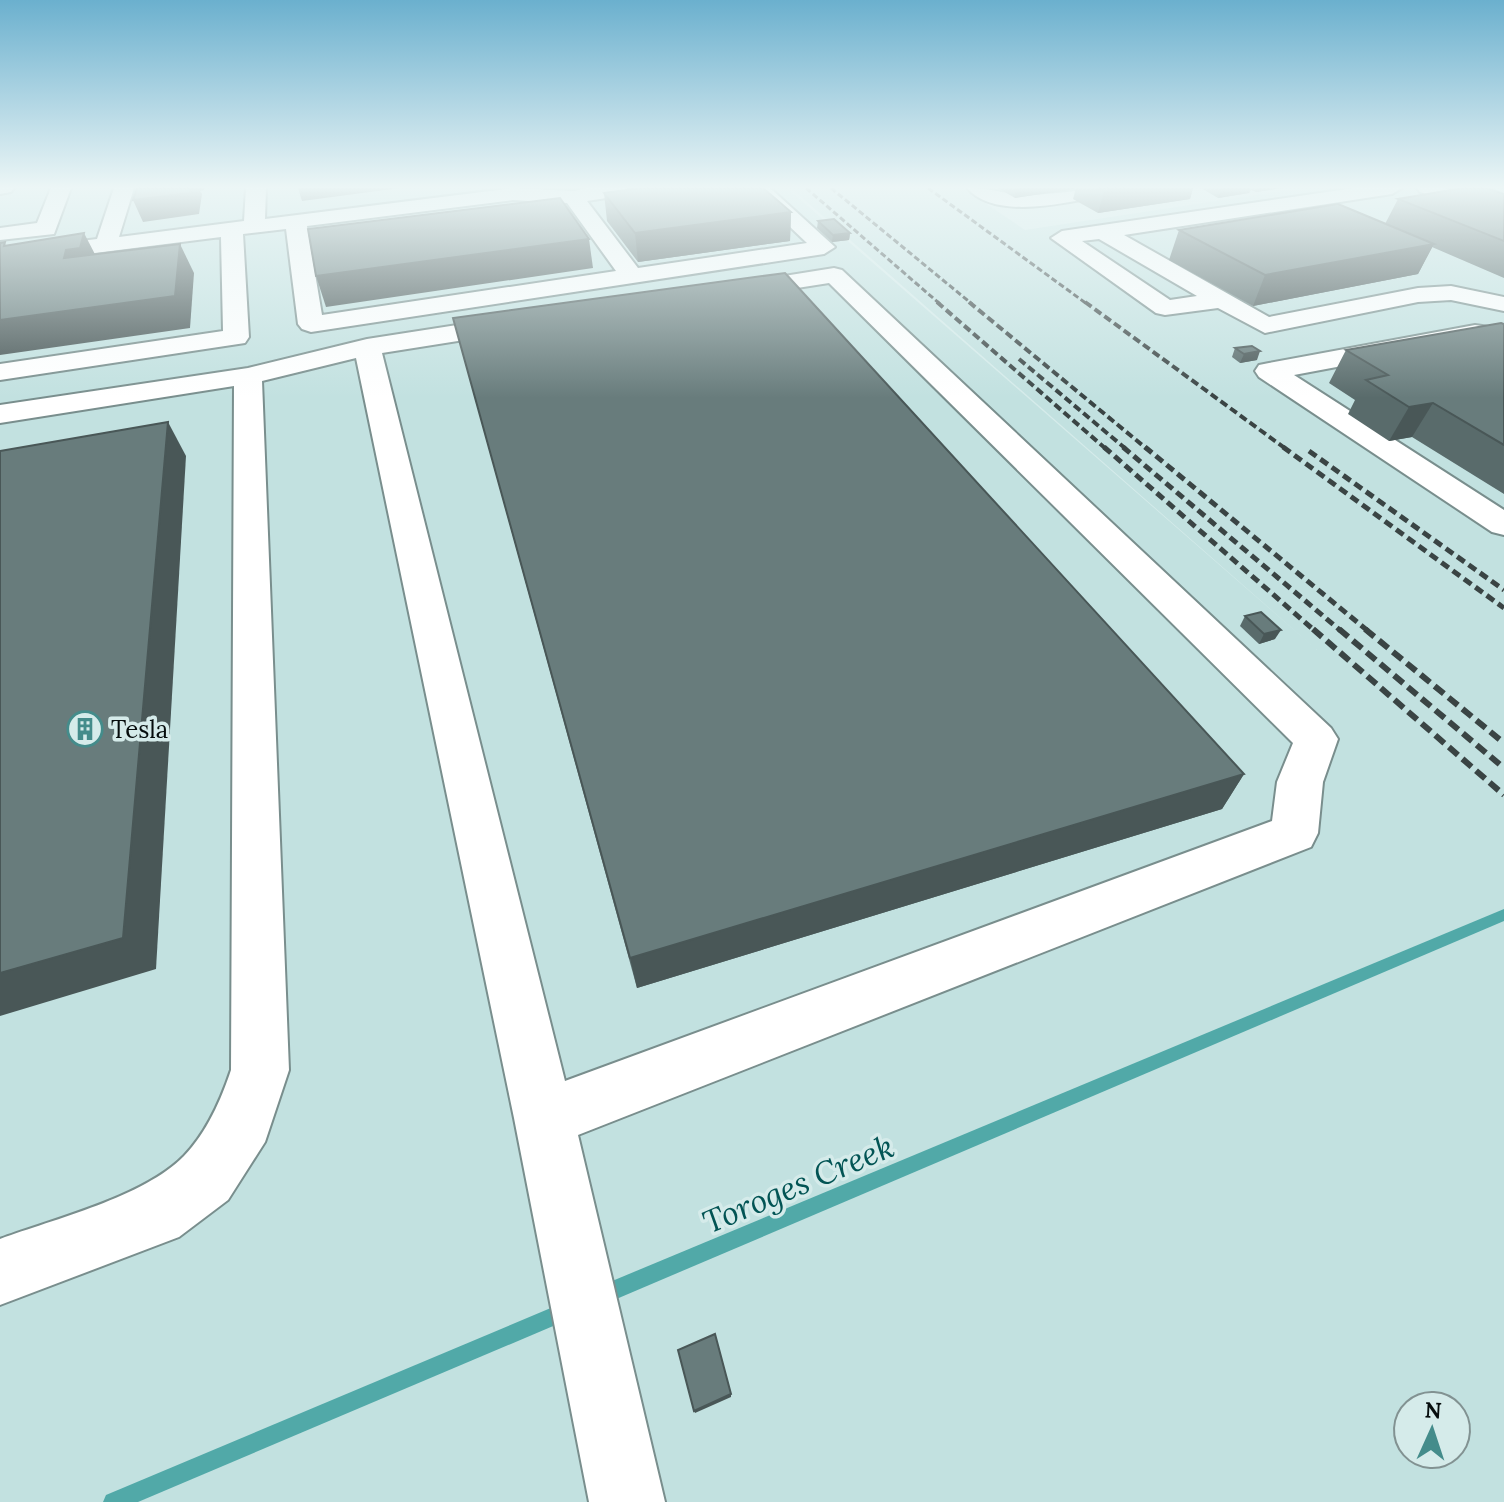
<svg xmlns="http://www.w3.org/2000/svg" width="1504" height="1502" font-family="Lora,serif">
	<rect width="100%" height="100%" fill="#d5ebea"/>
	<!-- built -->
	<path fill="#c2e1e0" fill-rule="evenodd" d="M0,188H787L1317,650L791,188H963L1025,230L1302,188H1504V1502H0ZM1408,1406H1456V1454H1408Z"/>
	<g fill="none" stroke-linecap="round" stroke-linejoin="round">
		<!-- stream -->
		<g fill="#51a9a8" fill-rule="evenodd">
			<polygon points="1504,909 1504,921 607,1303 600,1305 593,1303 591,1296 593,1289"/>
			<polygon points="565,1302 572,1304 574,1311 572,1318 138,1502 103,1502 106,1495"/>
		</g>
		<defs>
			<g id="minor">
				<polygon points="0,188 14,188 11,192 0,194"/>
				<polygon points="51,188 71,188 54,234 0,240 0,228 37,223"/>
				<path d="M114,188H134L119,237L244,221L246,188H266L265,219L513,188L574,191L585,188H642L632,194L587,201L638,268L807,243L749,188H770L835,247L824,254L311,332L302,329L298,324L286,229L243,234L249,337L245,343L0,380V364L223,331L221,237L0,265V251L97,239ZM513,200L567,203L616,271L322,315L307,226Z"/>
				<path d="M967,188C989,187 1007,195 1029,195C1061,194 1091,187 1123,188L1113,194C1075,200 997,223 967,188Z"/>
				<path d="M1354,188H1402L1392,194L1124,235L1269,317L1418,288L1451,286L1504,297V311L1451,300L1418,302L1265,333L1218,308L1165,315L1156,313L1051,238L1062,231ZM1099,239L1197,296L1170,300L1082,241Z"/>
				<polygon points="1417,188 1444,188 1504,210 1504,223 1420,192"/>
				<path d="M834,268L842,270L1331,728L1338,739L1323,782L1318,833L1311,847L578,1135L665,1502H589L514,1118L356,358L262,381L289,1070L265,1142L228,1200L179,1237L0,1305V1239C54,1219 144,1197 184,1156C207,1132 221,1100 231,1070L234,386L0,423V405L248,368L367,339L515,316L524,319L528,324L524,329L515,332L382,353L565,1081L1272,821L1277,782L1293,743L829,283L733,298L724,296L721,291L724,286L733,284Z"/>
				<polygon points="1475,325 1504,329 1504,345 1475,341 1294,375 1504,510 1504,535 1492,532 1259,377 1255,371 1259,365 1269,363"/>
			</g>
		</defs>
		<!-- minor casing -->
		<use href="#minor" stroke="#798e8d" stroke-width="4"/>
		<!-- minor -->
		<use href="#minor" fill="#fff" fill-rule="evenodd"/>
		<!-- rail-far3 -->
		<g stroke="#3a4444" stroke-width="3" stroke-dasharray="6 3" stroke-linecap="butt">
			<polyline points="806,188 940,304"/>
			<polyline points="831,188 972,304"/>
			<polyline points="928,188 1087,304"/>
		</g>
		<!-- rail-far2 -->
		<g stroke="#3a4444" stroke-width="4" stroke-dasharray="8 4" stroke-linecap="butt">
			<polyline points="937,302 1106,449"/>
			<polyline points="969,302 1147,449"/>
			<polyline points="1085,302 1286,449"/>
			<polyline points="1019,359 1126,449"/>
		</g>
		<!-- rail-far1 -->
		<g stroke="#3a4444" stroke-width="5" stroke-dasharray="9 5" stroke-linecap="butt">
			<polyline points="1104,447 1315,631"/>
			<polyline points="1123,447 1341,631"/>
			<polyline points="1145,447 1368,631"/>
			<polyline points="1283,447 1504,608"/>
			<polyline points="1309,451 1504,590"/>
		</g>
		<!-- rail -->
		<g stroke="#3a4444" stroke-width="6" stroke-dasharray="12 6" stroke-linecap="butt">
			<polyline points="1313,629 1504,795"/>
			<polyline points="1339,629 1504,768"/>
			<polyline points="1365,629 1504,743"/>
		</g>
	</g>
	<!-- wall -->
	<g fill="#596b6b">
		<polygon points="627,188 763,188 791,212 790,241 638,262 607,221 604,193 627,190"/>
		<polygon points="998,188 1075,188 1074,189 1015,198"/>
		<polygon points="1076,188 1193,188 1190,199 1098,213 1073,199"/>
		<polygon points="1201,188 1282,188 1256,192 1251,190 1249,193 1218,198"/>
		<polygon points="1504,194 1504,278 1432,247 1418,274 1253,306 1169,260 1179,230 1385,224 1398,199"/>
		<polygon points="818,221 850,233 849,240 832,242 817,228"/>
		<polygon points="453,318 1244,774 1222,809 637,988"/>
		<polygon points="1504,324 1504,494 1412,437 1389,441 1348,414 1355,400 1329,383 1346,350"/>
		<polygon points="1235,348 1257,360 1240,363 1232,357"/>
		<polygon points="1245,616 1275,639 1259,644 1240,626"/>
	</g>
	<!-- shaded-wall -->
	<g fill="#495757">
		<polygon points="165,188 204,188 204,190 200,191 202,194 199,214 143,222 133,200"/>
		<polygon points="298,188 400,188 302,201"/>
		<polygon points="1016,188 1075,188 1074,189 1015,198"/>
		<polygon points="1128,188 1193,188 1190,199 1098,213 1104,191"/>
		<polygon points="1222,188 1251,188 1249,193 1218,198"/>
		<polygon points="1257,188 1282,188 1256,192"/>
		<polygon points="791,212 790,241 638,262 635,233"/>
		<polygon points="84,233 99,262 64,258 66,250"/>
		<polygon points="850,233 849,240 832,242 833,235"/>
		<polygon points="589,239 593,268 326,307 316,276"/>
		<polygon points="180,244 194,273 190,328 0,355 0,320"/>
		<polygon points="1434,244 1418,274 1253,306 1265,275"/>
		<polygon points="1260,351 1257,360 1240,363 1244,354"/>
		<polygon points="1433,403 1412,437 1389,441 1409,407"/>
		<polygon points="168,422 186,456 156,969 0,1016 0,973"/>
		<polygon points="1281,630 1275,639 1259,644 1264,634"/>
		<polygon points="1244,774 1222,809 637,988 630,958"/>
		<polygon points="731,1394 731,1397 695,1413 694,1411"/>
	</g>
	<!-- building -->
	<g fill="#687c7c" stroke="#495757" stroke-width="2">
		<polygon points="137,188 190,188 190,193 133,200"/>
		<polygon points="641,188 763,188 791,212 635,233 604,193"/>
		<polygon points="1097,188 1128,188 1104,191"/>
		<polygon points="1463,188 1487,188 1504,194 1504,241 1398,199"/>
		<polygon points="560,198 589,239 316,276 308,229"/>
		<polygon points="1338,204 1434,244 1265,275 1179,230"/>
		<polygon points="834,219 850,233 833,235 818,221"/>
		<polygon points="84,233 80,248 66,250 64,258 180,244 175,296 0,320 0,243 5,242 4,246"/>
		<polygon points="785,273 1244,774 630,958 453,318"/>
		<polygon points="1501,323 1504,324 1504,445 1433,403 1409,407 1366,380 1388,375 1346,350"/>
		<polygon points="1252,346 1260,351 1244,354 1235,348"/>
		<polygon points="168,422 123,938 0,973 0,451"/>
		<polygon points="1261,612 1281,630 1264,634 1245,616"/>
		<polygon points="715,1334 731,1394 694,1411 678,1350"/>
	</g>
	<!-- sky -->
	<linearGradient id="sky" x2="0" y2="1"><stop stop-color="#6bb0ce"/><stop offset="0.47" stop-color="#ecf6f6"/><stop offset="1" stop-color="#ecf6f6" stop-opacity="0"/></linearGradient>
	<rect width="1504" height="398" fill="url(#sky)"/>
	<!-- icons -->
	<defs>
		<symbol id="building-ring" viewBox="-11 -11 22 22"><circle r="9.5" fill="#d5ebea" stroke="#448c8b" stroke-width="1.5"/><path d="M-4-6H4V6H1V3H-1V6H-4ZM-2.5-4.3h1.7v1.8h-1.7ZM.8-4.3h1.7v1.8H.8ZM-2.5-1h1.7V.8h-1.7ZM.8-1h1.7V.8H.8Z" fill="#448c8b"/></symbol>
	</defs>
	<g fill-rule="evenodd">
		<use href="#building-ring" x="65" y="709" width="40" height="40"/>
	</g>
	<g text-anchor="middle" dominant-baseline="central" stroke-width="7" stroke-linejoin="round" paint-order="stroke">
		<!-- poi labels -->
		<g font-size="24" fill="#060d0d" stroke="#d5ebea" text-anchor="start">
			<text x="111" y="729">Tesla</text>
		</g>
		<!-- near-water labels -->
		<g font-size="32" font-style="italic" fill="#025454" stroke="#d5ebea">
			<text transform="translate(798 1184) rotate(-23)">Toroges Creek</text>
		</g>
	</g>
	<!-- north arrow -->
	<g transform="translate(1432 1430) rotate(3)"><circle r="38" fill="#d5ebea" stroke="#829292" stroke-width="2"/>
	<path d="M0-6L14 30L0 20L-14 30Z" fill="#448c8b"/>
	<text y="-12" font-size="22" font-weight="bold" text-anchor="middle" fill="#060d0d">N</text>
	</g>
</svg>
